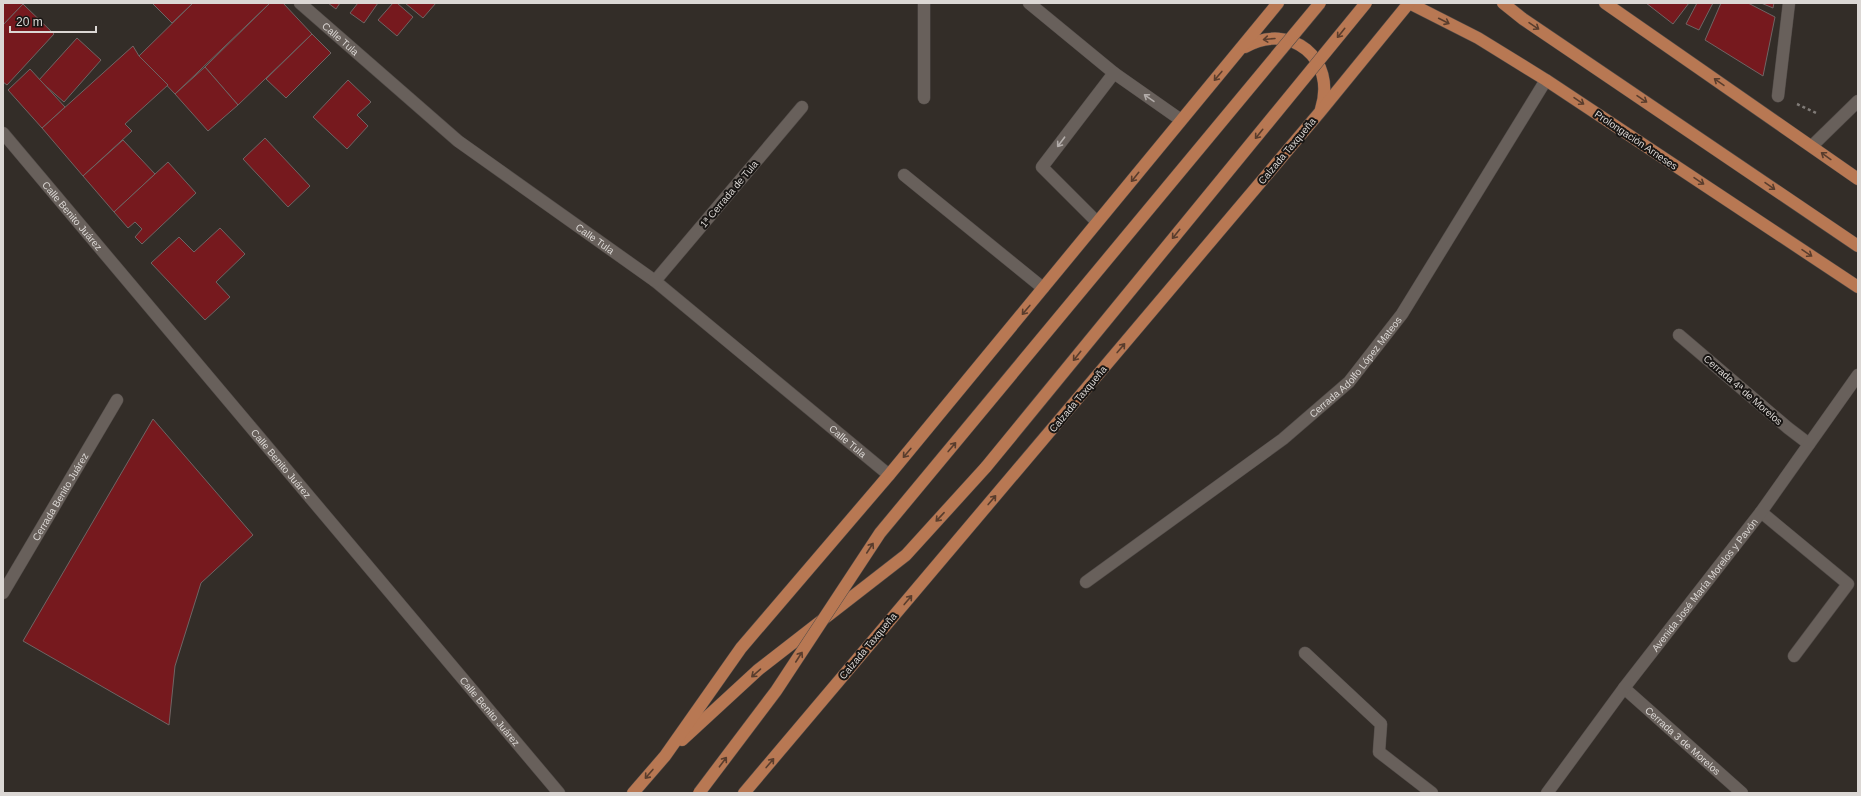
<svg xmlns="http://www.w3.org/2000/svg" width="1861" height="796" font-family="Arial,sans-serif">
	<rect width="100%" height="100%" fill="#332d28"/>
	<!-- building -->
	<g fill="#76191e" stroke="#6f6564">
		<polygon points="3,3 24,3 3,25"/>
		<polygon points="152,3 193,3 172,23"/>
		<polygon points="193,3 270,3 175,94 139,56"/>
		<polygon points="270,3 283,3 312,34 238,105 205,67"/>
		<polygon points="328,3 340,3 336,9"/>
		<polygon points="358,3 378,3 364,23 350,13"/>
		<polygon points="393,3 397,3 413,17 397,36 378,20"/>
		<polygon points="405,3 436,3 423,18"/>
		<polygon points="1646,3 1689,3 1673,24"/>
		<polygon points="1697,3 1713,3 1699,30 1686,24"/>
		<polygon points="1721,3 1748,3 1775,17 1763,76 1705,40"/>
		<polygon points="1761,3 1774,3 1773,8"/>
		<polygon points="23,4 54,34 7,85 3,82 3,25"/>
		<polygon points="312,34 331,53 286,98 266,79"/>
		<polygon points="77,38 101,60 64,102 39,80"/>
		<polygon points="133,46 139,56 168,85 125,124 132,131 83,176 42,128"/>
		<polygon points="205,67 238,105 208,131 175,94"/>
		<polygon points="30,69 65,107 42,128 8,90"/>
		<polygon points="348,80 371,102 357,115 368,126 347,149 313,117"/>
		<polygon points="265,138 310,186 288,207 243,159"/>
		<polygon points="123,140 155,174 114,212 83,176"/>
		<polygon points="168,162 196,193 142,244 135,237 142,229 135,222 128,228 114,212"/>
		<polygon points="220,228 245,254 216,282 230,297 205,320 151,263 179,237 194,252"/>
		<polygon points="153,419 253,535 201,583 175,666 169,725 23,641"/>
	</g>
	<g fill="none" stroke-linecap="round" stroke-linejoin="round">
		<defs>
			<g id="minor">
				<path id="s1" d="M300,3L458,141L655,281L889,475"/>
				<polyline points="1029,3 1114,73"/>
				<polyline points="1778,96 1789,3"/>
				<polyline points="924,98 924,3"/>
				<path id="s2" d="M3,133L559,793"/>
				<polyline points="1812,146 1858,101"/>
				<polyline points="904,175 1043,288"/>
				<polyline points="1097,222 1042,167 1114,73 1181,120"/>
				<polyline points="655,281 802,107"/>
				<polyline points="1679,335 1788,428 1809,444"/>
				<polyline points="1761,512 1848,584 1794,656"/>
				<path id="s3" d="M1086,582L1283,439L1349,382L1402,314L1546,80"/>
				<path id="s4" d="M3,593L117,400"/>
				<polyline points="1305,653 1381,724 1379,752 1432,793"/>
				<path id="s5" d="M1624,688L1742,793"/>
				<path id="s6" d="M1547,793L1624,688L1761,512L1858,375"/>
			</g>
			<g id="major">
				<polyline points="1409,3 1478,38 1546,80 1858,287"/>
				<polyline points="1503,3 1523,19 1858,246"/>
				<polyline points="1605,3 1858,179"/>
				<path d="M1245,47C1291,21 1337,59 1321,109"/>
				<polyline points="682,740 758,670 906,555 986,467"/>
				<polyline points="633,793 665,756 741,648 889,475 1278,3"/>
				<polyline points="744,793 1320,112 1409,3"/>
			</g>
		</defs>
		<!-- minor casing -->
		<use href="#minor" stroke="#514b48" stroke-width="13"/>
		<!-- major casing -->
		<use href="#major" stroke="#514b48" stroke-width="13"/>
		<!-- path -->
		<polyline stroke="#807b77" stroke-width="2.5" stroke-dasharray="3 3" stroke-linecap="butt" points="1797,104 1816,113"/>
		<!-- minor -->
		<use href="#minor" stroke="#68605b" stroke-width="12"/>
		<!-- major -->
		<use href="#major" stroke="#b87853" stroke-width="12"/>
		<defs>
			<g id="major-bridge">
				<polyline points="986,467 1366,3"/>
				<polyline points="699,793 776,691 880,533 1320,3"/>
			</g>
		</defs>
		<!-- major-bridge casing -->
		<use href="#major-bridge" stroke="#514b48" stroke-width="13" stroke-linecap="butt"/>
		<!-- major-bridge -->
		<use href="#major-bridge" stroke="#b87853" stroke-width="12"/>
	</g>
	<!-- one-way arrows -->
	<defs><path id="oneway-shaft" d="M-6 0H5M1.5-3L5.5 0L1.5 3" fill="none" stroke-width="1.6" stroke-linecap="round" stroke-linejoin="round"/></defs>
	<g stroke="#593d2d">
		<use href="#oneway-shaft" transform="translate(1444 21) rotate(27)"/>
		<use href="#oneway-shaft" transform="translate(1534 26) rotate(34)"/>
		<use href="#oneway-shaft" transform="translate(1341 33) rotate(129)"/>
		<use href="#oneway-shaft" transform="translate(1269 39) rotate(175)"/>
		<use href="#oneway-shaft" transform="translate(1218 76) rotate(130)"/>
		<use href="#oneway-shaft" transform="translate(1719 82) rotate(-145)"/>
		<use href="#oneway-shaft" transform="translate(1642 99) rotate(34)"/>
		<use href="#oneway-shaft" transform="translate(1579 101) rotate(34)"/>
		<use href="#oneway-shaft" transform="translate(1259 134) rotate(129)"/>
		<use href="#oneway-shaft" transform="translate(1826 156) rotate(-144)"/>
		<use href="#oneway-shaft" transform="translate(1135 177) rotate(129)"/>
		<use href="#oneway-shaft" transform="translate(1699 181) rotate(34)"/>
		<use href="#oneway-shaft" transform="translate(1770 186) rotate(35)"/>
		<use href="#oneway-shaft" transform="translate(1176 234) rotate(129)"/>
		<use href="#oneway-shaft" transform="translate(1807 253) rotate(34)"/>
		<use href="#oneway-shaft" transform="translate(1026 310) rotate(130)"/>
		<use href="#oneway-shaft" transform="translate(1121 348) rotate(-50)"/>
		<use href="#oneway-shaft" transform="translate(1077 356) rotate(129)"/>
		<use href="#oneway-shaft" transform="translate(952 447) rotate(-50)"/>
		<use href="#oneway-shaft" transform="translate(907 453) rotate(130)"/>
		<use href="#oneway-shaft" transform="translate(992 500) rotate(-50)"/>
		<use href="#oneway-shaft" transform="translate(940 517) rotate(133)"/>
		<use href="#oneway-shaft" transform="translate(870 548) rotate(-57)"/>
		<use href="#oneway-shaft" transform="translate(908 600) rotate(-50)"/>
		<use href="#oneway-shaft" transform="translate(799 657) rotate(-57)"/>
		<use href="#oneway-shaft" transform="translate(756 673) rotate(139)"/>
		<use href="#oneway-shaft" transform="translate(723 762) rotate(-53)"/>
		<use href="#oneway-shaft" transform="translate(770 763) rotate(-50)"/>
		<use href="#oneway-shaft" transform="translate(649 774) rotate(131)"/>
	</g>
	<g stroke="#b3adaa">
		<use href="#oneway-shaft" transform="translate(1149 98) rotate(-145)"/>
		<use href="#oneway-shaft" transform="translate(1061 142) rotate(127)"/>
	</g>
	<g text-anchor="middle" dominant-baseline="central" stroke-width="4" stroke-linejoin="round" paint-order="stroke">
		<!-- street labels -->
		<g font-size="10" fill="#dbd7d4" stroke="#191614">
			<text stroke="none"><textPath href="#s1" startOffset="54">Calle Tula</textPath></text>
			<text transform="translate(1636 140) rotate(34)">Prolongación Arneses</text>
			<text transform="translate(1287 151) rotate(-50)">Calzada Taxqueña</text>
			<text transform="translate(729 194) rotate(-50)">1ª Cerrada de Tula</text>
			<text stroke="none"><textPath href="#s2" startOffset="108">Calle Benito Juárez</textPath></text>
			<text stroke="none"><textPath href="#s1" startOffset="378">Calle Tula</textPath></text>
			<text stroke="none"><textPath href="#s3" startOffset="346">Cerrada Adolfo López Mateos</textPath></text>
			<text transform="translate(1743 390) rotate(41)">Cerrada 4ª de Morelos</text>
			<text transform="translate(1078 399) rotate(-50)">Calzada Taxqueña</text>
			<text stroke="none"><textPath href="#s1" startOffset="702">Calle Tula</textPath></text>
			<text stroke="none"><textPath href="#s2" startOffset="432">Calle Benito Juárez</textPath></text>
			<text stroke="none"><textPath href="#s4" startOffset="112">Cerrada Benito Juárez</textPath></text>
			<text stroke="none"><textPath href="#s6" startOffset="261">Avenida José María Morelos y Pavón</textPath></text>
			<text transform="translate(868 646) rotate(-50)">Calzada Taxqueña</text>
			<text stroke="none"><textPath href="#s2" startOffset="756">Calle Benito Juárez</textPath></text>
			<text stroke="none"><textPath href="#s5" startOffset="79">Cerrada 3 de Morelos</textPath></text>
		</g>
	</g>
	<!-- border -->
	<rect width="1861" height="796" fill="none" stroke="#dbd7d4" stroke-width="8"/>
	<!-- scale -->
	<path d="M10 26v6h86v-6" fill="none" stroke="#dbd7d4" stroke-width="2"/>
	<text x="16" y="26" font-size="12" fill="#dbd7d4" stroke="#191614" stroke-width="3" paint-order="stroke">20 m</text>
</svg>
